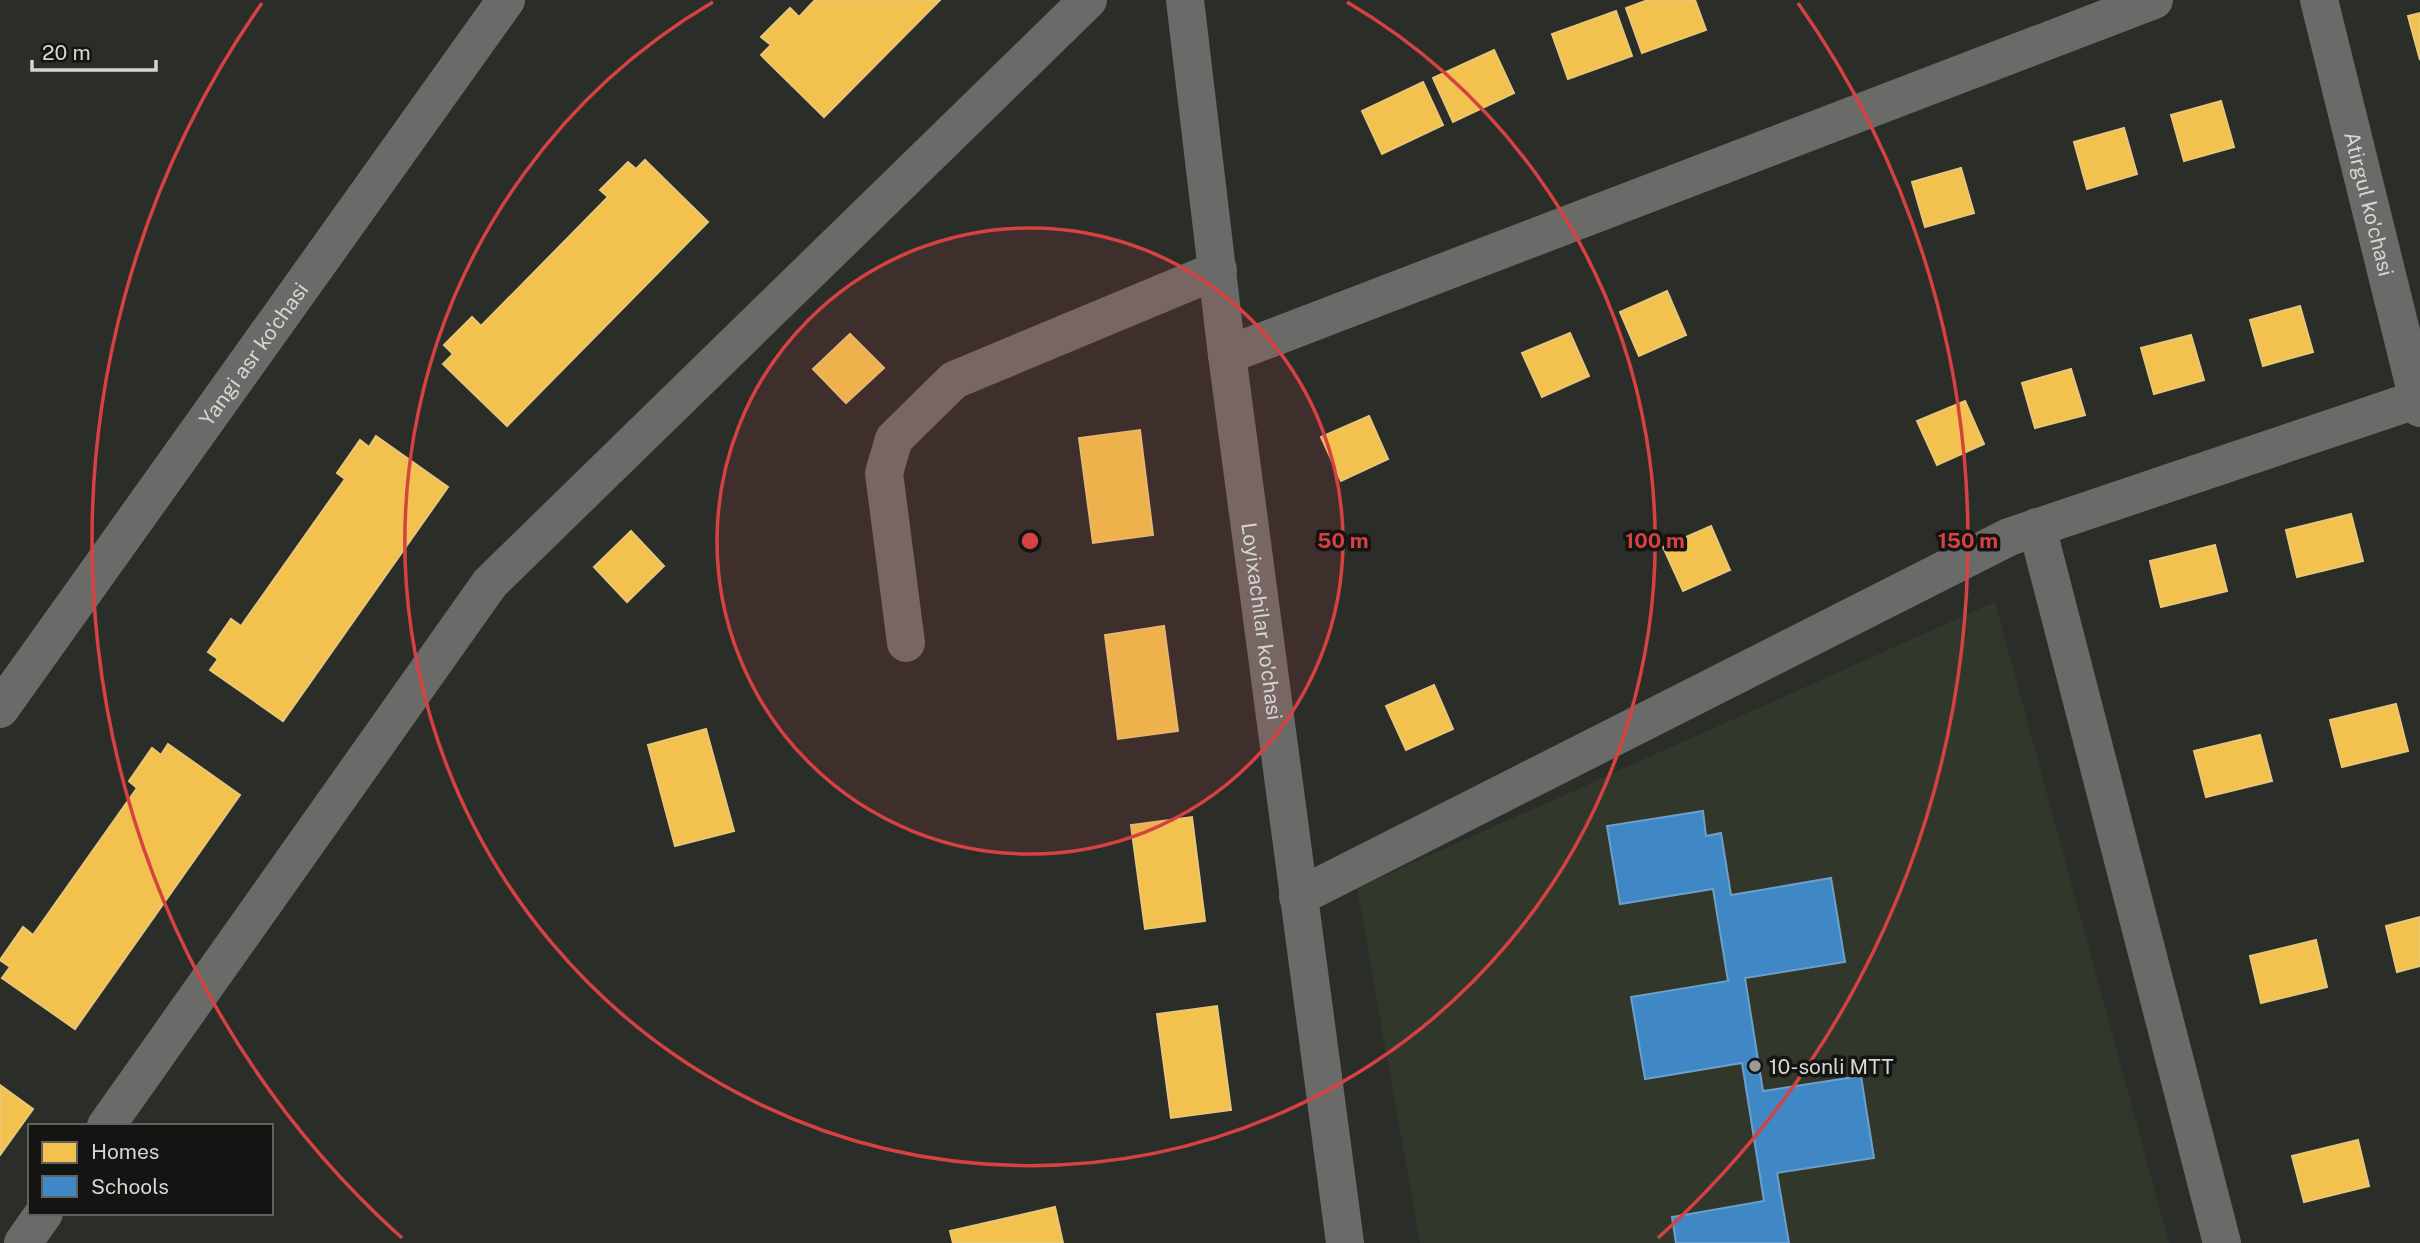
<svg xmlns="http://www.w3.org/2000/svg" width="2420" height="1243" font-family="'Public Sans',sans-serif">
	<rect width="100%" height="100%" fill="#2b2d29"/>
	<!-- built -->
	<polygon fill="#32372c" points="1995,602 2169,1243 1420,1243 1357,888"/>
	<!-- homes -->
	<g fill="#f2c14e" stroke="#e9c776" stroke-width="2">
		<polygon points="815,0 940,0 824,117 761,55 771,45 761,37 790,8 799,17"/>
		<polygon points="1648,0 1695,0 1706,30 1642,53 1626,8"/>
		<polygon points="1616,11 1632,56 1568,79 1552,34"/>
		<polygon points="2420,13 2420,60 2408,16"/>
		<polygon points="1494,50 1514,93 1453,122 1433,78"/>
		<polygon points="1423,82 1443,125 1382,154 1362,111"/>
		<polygon points="2221,101 2234,147 2184,161 2171,115"/>
		<polygon points="2124,128 2137,174 2087,189 2074,142"/>
		<polygon points="645,160 708,222 507,426 443,364 453,354 444,345 472,317 481,326 608,197 600,190 628,162 636,169"/>
		<polygon points="1961,168 1974,213 1925,227 1912,182"/>
		<polygon points="1667,291 1686,335 1639,356 1620,312"/>
		<polygon points="2300,306 2313,352 2263,366 2250,320"/>
		<polygon points="1570,333 1589,376 1542,397 1522,353"/>
		<polygon points="850,334 884,368 846,403 813,369"/>
		<polygon points="2191,335 2204,380 2154,394 2141,348"/>
		<polygon points="2071,369 2085,415 2035,428 2022,383"/>
		<polygon points="1965,401 1984,444 1937,465 1917,421"/>
		<polygon points="1369,416 1388,459 1341,481 1321,437"/>
		<polygon points="1140,430 1153,535 1093,543 1079,438"/>
		<polygon points="376,436 448,487 283,721 210,670 218,659 208,652 231,619 241,626 345,479 337,473 360,440 369,447"/>
		<polygon points="2351,514 2363,561 2297,577 2286,530"/>
		<polygon points="1711,526 1730,570 1683,591 1663,547"/>
		<polygon points="631,531 664,566 627,602 594,567"/>
		<polygon points="2215,545 2227,591 2161,607 2150,561"/>
		<polygon points="1164,626 1178,731 1118,739 1105,635"/>
		<polygon points="1434,685 1453,729 1406,750 1386,706"/>
		<polygon points="2396,704 2408,751 2342,767 2330,720"/>
		<polygon points="706,729 734,831 675,846 648,745"/>
		<polygon points="2260,735 2272,781 2206,797 2194,751"/>
		<polygon points="168,744 240,795 75,1029 2,978 10,967 0,960 23,927 33,935 137,788 129,781 152,748 161,755"/>
		<polygon points="1192,817 1205,921 1145,929 1131,825"/>
		<polygon points="2420,917 2420,966 2397,972 2386,926"/>
		<polygon points="2316,940 2327,987 2261,1003 2250,956"/>
		<polygon points="1217,1006 1231,1110 1171,1118 1157,1014"/>
		<polygon points="0,1085 33,1109 0,1155"/>
		<polygon points="2358,1140 2369,1186 2304,1202 2292,1156"/>
		<polygon points="1055,1207 1063,1243 953,1243 950,1231"/>
	</g>
	<!-- schools -->
	<polygon fill="#3f88c5" stroke="#6c9fc9" stroke-width="2" points="1703,811 1706,836 1721,833 1731,895 1831,878 1845,962 1745,978 1763,1091 1861,1076 1874,1158 1777,1173 1789,1243 1676,1243 1672,1217 1764,1201 1742,1063 1645,1079 1631,997 1728,981 1713,889 1620,904 1607,826"/>
	<g fill="none" stroke-linecap="round" stroke-linejoin="round">
		<!-- minor -->
		<g stroke="#6a6b68" stroke-width="38">
			<path id="s1" d="M1185,0L1227,355L1345,1243"/>
			<path id="s2" d="M2319,0L2420,408"/>
			<polyline points="1227,355 2154,0"/>
			<polyline points="2037,527 2222,1243"/>
			<polyline points="906,643 884,473 894,439 954,380 1218,270"/>
			<path id="s3" d="M0,709L506,0"/>
			<polyline points="1298,897 2009,537 2418,399"/>
			<polyline points="106,1126 490,583 1088,0"/>
			<polyline points="23,1243 44,1213"/>
		</g>
	</g>
	<!-- distance rings -->
	<circle cx="1030" cy="541" r="313" fill="#d64242" fill-opacity=".12"/>
	<g fill="none" stroke="#d64242" stroke-width="3.5">
		<circle cx="1030" cy="541" r="313"/>
		<path d="M1347 2A625 625 0 1 1 713 2"/>
		<path d="M402 1238A938 938 0 0 1 262 3M1798 3A938 938 0 0 1 1658 1238"/>
	</g>
	<!-- markers -->
	<circle fill="#999b97" stroke="#141513" stroke-width="2.5" cx="1755" cy="1066" r="7"/>
	<g text-anchor="middle" dominant-baseline="central" stroke-width="7" stroke-linejoin="round" paint-order="stroke">
		<!-- street labels -->
		<g font-size="21" fill="#d4d6d2" stroke="#141513">
			<text stroke="none"><textPath href="#s2" startOffset="210">Atirgul ko'chasi</textPath></text>
			<text stroke="none"><textPath href="#s3" startOffset="436">Yangi asr ko'chasi</textPath></text>
			<text stroke="none"><textPath href="#s1" startOffset="626">Loyixachilar ko'chasi</textPath></text>
		</g>
		<!-- poi labels -->
		<g font-size="21" fill="#d4d6d2" stroke="#141513" text-anchor="start">
			<text x="1769" y="1066">10-sonli MTT</text>
		</g>
	</g>
	<circle cx="1030" cy="541" r="10" fill="#d64242" stroke="#141513" stroke-width="3.5"/>
	<g font-size="21" text-anchor="middle" font-weight="bold" fill="#d64242" stroke="#141513" stroke-width="7" stroke-linejoin="round" paint-order="stroke">
		<text x="1343" y="548">50 m</text>
		<text x="1655" y="548">100 m</text>
		<text x="1968" y="548">150 m</text>
	</g>
	<!-- legend -->
	<rect x="28" y="1124" width="245" height="91" fill="#141513" stroke="#61625f" stroke-width="2"/>
	<rect x="42" y="1142" width="35" height="21" fill="#f2c14e" stroke="#61625f" stroke-width="2"/>
	<text x="91" y="1159" font-size="21" fill="#d4d6d2">Homes</text>
	<rect x="42" y="1176" width="35" height="21" fill="#3f88c5" stroke="#61625f" stroke-width="2"/>
	<text x="91" y="1194" font-size="21" fill="#d4d6d2">Schools</text>
	<!-- scale -->
	<path d="M32 60v10h124v-10" fill="none" stroke="#d4d6d2" stroke-width="3.5"/>
	<text x="42" y="60" font-size="21" fill="#d4d6d2" stroke="#141513" stroke-width="5" paint-order="stroke">20 m</text>
</svg>
